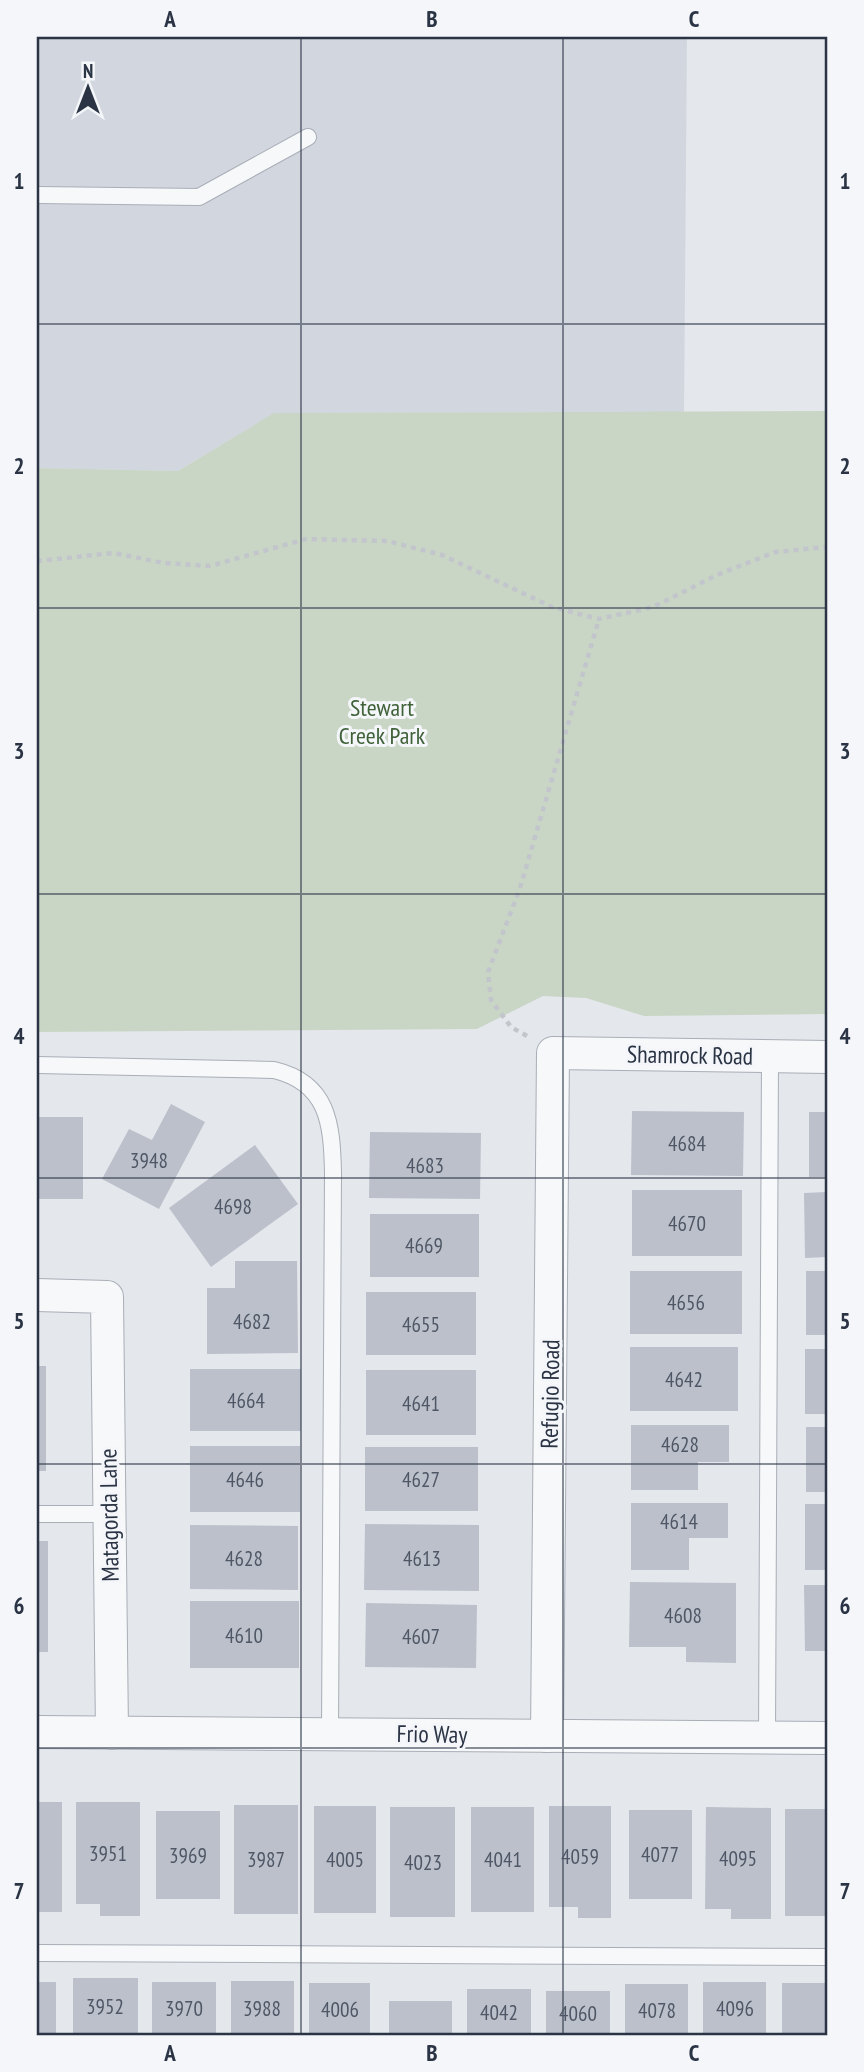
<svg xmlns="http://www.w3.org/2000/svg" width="864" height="2072" font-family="'PT Sans Narrow',sans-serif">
	<rect width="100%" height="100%" fill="#e4e7ec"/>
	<!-- built -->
	<polygon fill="#d2d6de" points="37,37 687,37 684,412 275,413 178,471 37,468"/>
	<!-- green -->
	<polygon fill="#c9d6c5" points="827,411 827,1014 644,1016 586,998 543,996 477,1029 37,1032 37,468 178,471 274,413"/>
	<!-- building -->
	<g fill="#bbc0ca">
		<polygon points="171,1104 205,1122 159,1209 102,1179 129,1129 152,1140"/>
		<polygon points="632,1111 744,1112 743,1176 631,1175"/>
		<rect x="809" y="1112" width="18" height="65"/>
		<rect x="37" y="1117" width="46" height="82"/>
		<polygon points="370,1132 481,1133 480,1199 369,1198"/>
		<polygon points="255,1145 298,1204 211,1267 169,1208"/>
		<rect x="632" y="1190" width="110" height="66"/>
		<polygon points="827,1192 827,1257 805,1258 804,1193"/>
		<rect x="370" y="1214" width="109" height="63"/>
		<polygon points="235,1261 297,1261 298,1353 207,1354 207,1288 235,1288"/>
		<rect x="630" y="1271" width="112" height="63"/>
		<rect x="806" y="1271" width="21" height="64"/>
		<rect x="366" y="1292" width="110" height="63"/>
		<rect x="630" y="1347" width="108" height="64"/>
		<rect x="805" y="1349" width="22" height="65"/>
		<rect x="37" y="1366" width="9" height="105"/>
		<rect x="190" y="1369" width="111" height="62"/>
		<rect x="366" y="1370" width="110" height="65"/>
		<polygon points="631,1425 729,1425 729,1462 698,1462 698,1490 631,1490"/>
		<rect x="806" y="1427" width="21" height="65"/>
		<rect x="190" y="1446" width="110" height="66"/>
		<rect x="365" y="1447" width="113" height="64"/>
		<polygon points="631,1503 728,1503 728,1538 689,1538 689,1570 631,1570"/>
		<rect x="805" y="1504" width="22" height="66"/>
		<polygon points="365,1524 479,1525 479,1591 364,1590"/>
		<polygon points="190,1525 298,1526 298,1590 190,1589"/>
		<rect x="37" y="1541" width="11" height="111"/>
		<polygon points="630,1582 736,1583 736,1663 686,1662 686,1647 629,1647"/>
		<polygon points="804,1585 827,1585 827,1651 805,1651"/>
		<rect x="190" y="1601" width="109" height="67"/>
		<polygon points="366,1603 477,1605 476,1668 365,1667"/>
		<rect x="37" y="1802" width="25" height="110"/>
		<polygon points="76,1802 140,1802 140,1916 100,1916 100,1904 76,1904"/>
		<rect x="234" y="1805" width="64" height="109"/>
		<rect x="314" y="1806" width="62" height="107"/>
		<polygon points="549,1806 611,1806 611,1918 578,1918 578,1907 549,1907"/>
		<rect x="390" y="1807" width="65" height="110"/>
		<rect x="471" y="1807" width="63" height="105"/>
		<polygon points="706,1807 771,1808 771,1919 731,1919 731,1909 705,1909"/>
		<rect x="785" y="1809" width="42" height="107"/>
		<rect x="629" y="1810" width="63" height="89"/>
		<rect x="156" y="1811" width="64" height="88"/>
		<rect x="73" y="1978" width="65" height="57"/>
		<rect x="231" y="1981" width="63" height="54"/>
		<rect x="37" y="1982" width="19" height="53"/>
		<rect x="152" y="1982" width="64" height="53"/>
		<rect x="703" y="1982" width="63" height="53"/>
		<rect x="309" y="1983" width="61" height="52"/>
		<rect x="782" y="1983" width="45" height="52"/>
		<rect x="625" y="1984" width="63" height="51"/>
		<rect x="467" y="1989" width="64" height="46"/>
		<rect x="546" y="1991" width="64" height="44"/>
		<rect x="389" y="2001" width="63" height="34"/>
	</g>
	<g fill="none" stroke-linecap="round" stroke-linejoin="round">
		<defs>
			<g id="service">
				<polyline points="37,195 199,197 308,137"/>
				<path d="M37,1065L274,1070C328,1083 332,1123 333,1173L330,1733"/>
				<polyline points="37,1514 109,1514"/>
				<polyline points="767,1738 770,1056"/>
				<polyline points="37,1953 827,1957"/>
			</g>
			<g id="minor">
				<polyline points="37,1295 107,1297 112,1733"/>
				<polyline points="37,1732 827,1738"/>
				<polyline points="547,1736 553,1053 827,1057"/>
			</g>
		</defs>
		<!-- service casing -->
		<use href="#service" stroke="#a9aeb7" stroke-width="18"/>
		<!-- minor casing -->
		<use href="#minor" stroke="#a9aeb7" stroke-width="34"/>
		<!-- path -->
		<g stroke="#c2c5cb" stroke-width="4.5" stroke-dasharray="5 5" stroke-linecap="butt">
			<polyline points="37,561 114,553 164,563 210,566 306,539 387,541 442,555 552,607 599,619 653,607 717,575 775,552 827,547"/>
			<polyline points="527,1036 511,1027 491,1000 488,972 520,888 599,619"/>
		</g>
		<!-- service -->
		<use href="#service" stroke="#f7f8fa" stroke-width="16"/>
		<!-- minor -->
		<use href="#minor" stroke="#f7f8fa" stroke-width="32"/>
	</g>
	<!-- grid -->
	<path fill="none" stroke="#2b3445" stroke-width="2" stroke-opacity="0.55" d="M301,37V2035M563,37V2035M37,324H827M37,608H827M37,894H827M37,1178H827M37,1464H827M37,1748H827"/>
	<g text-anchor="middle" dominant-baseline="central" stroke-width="6" stroke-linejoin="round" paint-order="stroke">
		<!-- number labels -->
		<g font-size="21" fill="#4f5766">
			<text x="687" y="1143">4684</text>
			<text x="149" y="1160">3948</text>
			<text x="425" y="1165">4683</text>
			<text x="233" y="1206">4698</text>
			<text x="687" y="1223">4670</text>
			<text x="424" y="1245">4669</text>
			<text x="686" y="1302">4656</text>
			<text x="252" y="1321">4682</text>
			<text x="421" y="1324">4655</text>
			<text x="684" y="1379">4642</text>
			<text x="246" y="1400">4664</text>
			<text x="421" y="1403">4641</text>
			<text x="680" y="1444">4628</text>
			<text x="245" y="1479">4646</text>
			<text x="421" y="1479">4627</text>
			<text x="679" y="1521">4614</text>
			<text x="244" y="1558">4628</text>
			<text x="422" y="1558">4613</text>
			<text x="683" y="1615">4608</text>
			<text x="244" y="1635">4610</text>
			<text x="421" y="1636">4607</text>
			<text x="108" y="1853">3951</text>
			<text x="660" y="1854">4077</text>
			<text x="188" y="1855">3969</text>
			<text x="580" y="1856">4059</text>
			<text x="738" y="1858">4095</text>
			<text x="266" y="1859">3987</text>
			<text x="345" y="1859">4005</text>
			<text x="503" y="1859">4041</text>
			<text x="423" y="1862">4023</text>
			<text x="105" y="2006">3952</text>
			<text x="184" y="2008">3970</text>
			<text x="262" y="2008">3988</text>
			<text x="735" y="2008">4096</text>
			<text x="340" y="2009">4006</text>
			<text x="657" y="2010">4078</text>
			<text x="499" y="2012">4042</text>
			<text x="578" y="2013">4060</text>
		</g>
		<!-- park labels -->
		<g font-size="24" fill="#3f6138" stroke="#f4f6f9">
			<text x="382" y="707">Stewart<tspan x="382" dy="28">Creek Park</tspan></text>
		</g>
		<!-- street labels -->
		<g font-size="24" fill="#2b3445" stroke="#f4f6f9">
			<text transform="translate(690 1055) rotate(1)">Shamrock Road</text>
			<text transform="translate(550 1394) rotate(-89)">Refugio Road</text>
			<text transform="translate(109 1515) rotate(-91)">Matagorda Lane</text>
			<text transform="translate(432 1734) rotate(1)">Frio Way</text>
		</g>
	</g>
	<!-- border -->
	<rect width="864" height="2072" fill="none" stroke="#f4f6f9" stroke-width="77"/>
	<!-- north arrow -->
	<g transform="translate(88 88)" stroke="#f4f6f9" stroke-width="5" paint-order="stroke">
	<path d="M0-5L12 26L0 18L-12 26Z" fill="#2b3445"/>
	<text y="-10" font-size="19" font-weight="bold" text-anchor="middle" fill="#2b3445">N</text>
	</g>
	<rect x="38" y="38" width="788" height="1996" fill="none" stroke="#2b3445" stroke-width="2.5"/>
	<g font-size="23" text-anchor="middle" font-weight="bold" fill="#2b3445">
		<text x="170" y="27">A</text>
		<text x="432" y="27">B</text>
		<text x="694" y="27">C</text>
		<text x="19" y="189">1</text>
		<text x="845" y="189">1</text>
		<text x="19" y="474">2</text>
		<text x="845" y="474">2</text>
		<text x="19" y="759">3</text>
		<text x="845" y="759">3</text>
		<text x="19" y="1044">4</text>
		<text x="845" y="1044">4</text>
		<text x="19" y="1329">5</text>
		<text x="845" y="1329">5</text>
		<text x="19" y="1614">6</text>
		<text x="845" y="1614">6</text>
		<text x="19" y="1899">7</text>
		<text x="845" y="1899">7</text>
		<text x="170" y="2061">A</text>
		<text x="432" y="2061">B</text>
		<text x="694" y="2061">C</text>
	</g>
</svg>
